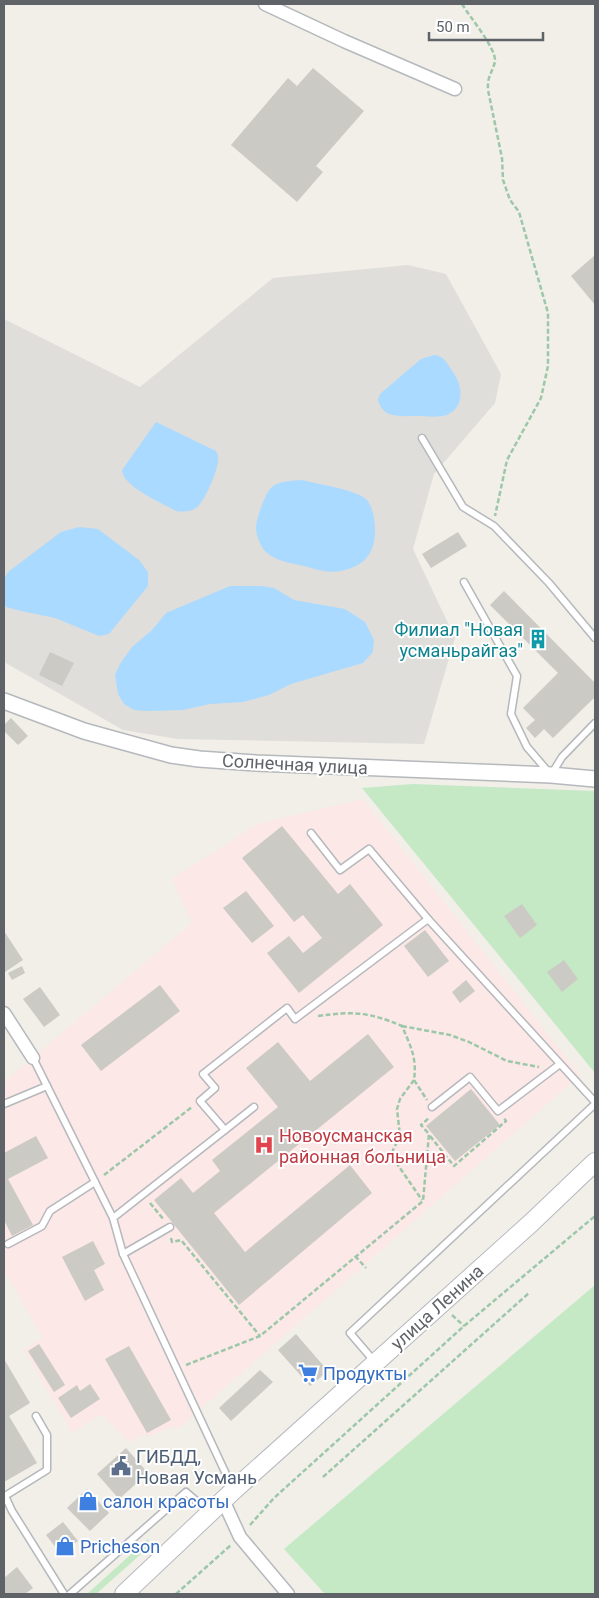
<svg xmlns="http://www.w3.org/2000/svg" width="599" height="1598" font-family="Roboto,sans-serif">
	<rect width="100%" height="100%" fill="#f1efe8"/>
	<!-- industrial -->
	<polygon fill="#e0deda" points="408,265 446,274 501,374 495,403 434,474 413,549 455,638 424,744 178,739 123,730 4,662 4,319 140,387 273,278"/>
	<!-- medical -->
	<polygon fill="#fce8e6" points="363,799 580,1075 179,1428 171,1427 147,1437 145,1434 129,1442 101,1414 72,1433 24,1350 42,1337 6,1273 4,1274 4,1082 192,923 172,879 257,824"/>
	<!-- green -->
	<g fill="#c5e8c5">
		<polygon points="413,784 595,791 595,1073 362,788"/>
		<polygon points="595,1285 595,1594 325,1594 284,1549"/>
		<polygon points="148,1539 150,1546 96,1594 87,1594"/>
	</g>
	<!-- water -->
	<g fill="#aadaff">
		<path d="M434,355C444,355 448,365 453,372C463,386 465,407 447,415C438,418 425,416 416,416C408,416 397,417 389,414C383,411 379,406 378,399L380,394L421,359Z"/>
		<path d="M156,422L216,451C218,454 219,458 218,462C217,472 204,503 196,508C190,512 183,512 176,511C162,503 123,487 122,470Z"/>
		<path d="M302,480C317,484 358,490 367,500C371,505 373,512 374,518C378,542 372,564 345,570C330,574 318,570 304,566C291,563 275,561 266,552C260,546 256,535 256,527C256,520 265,494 270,489C278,480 292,481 302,480Z"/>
		<polygon points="79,527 98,529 139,560 148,572 148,586 109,634 99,636 55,618 21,611 6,607 4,604 4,579 8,572 61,532"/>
		<polygon points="230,586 262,586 274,588 294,600 345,609 365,622 374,640 373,652 363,663 291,684 269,695 243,702 210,704 183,710 146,711 134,710 124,704 118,694 115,675 120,664 132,647 152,630 166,613"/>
	</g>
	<!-- building -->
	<g fill="#cccac5">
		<polygon points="313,68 364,111 316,166 323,172 297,202 231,145 288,78 297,86"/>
		<polygon points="595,255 595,305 571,276"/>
		<polygon points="458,532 467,546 431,568 422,554"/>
		<polygon points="504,591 595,683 595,697 553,738 544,729 535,738 526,728 535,720 523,708 558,673 490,605"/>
		<polygon points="50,652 74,663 62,686 39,675"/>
		<polygon points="11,718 28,736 18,745 4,731 4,725"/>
		<polygon points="282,826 338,894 350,884 383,925 299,993 267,953 289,936 303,953 322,938 303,915 294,922 242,858"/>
		<polygon points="246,891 274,926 252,943 223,908"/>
		<polygon points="522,904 537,925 520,938 504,916"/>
		<polygon points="425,930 449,961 428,977 404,946"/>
		<polygon points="4,931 23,960 5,972 4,969"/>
		<polygon points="564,960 578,979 562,992 547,972"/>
		<polygon points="22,966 25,973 12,980 8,973"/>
		<polygon points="466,980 475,991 460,1003 452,992"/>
		<polygon points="160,985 180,1011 101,1071 81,1045"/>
		<polygon points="40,987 60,1015 44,1027 23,999"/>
		<polygon points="368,1034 394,1067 214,1213 245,1252 350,1165 372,1193 239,1305 154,1200 181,1178 193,1193 220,1171 212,1160 278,1107 246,1068 278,1042 310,1081"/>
		<polygon points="471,1089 500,1125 455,1161 426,1126"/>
		<polygon points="36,1136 48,1158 8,1179 33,1225 12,1236 4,1220 4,1153"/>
		<polygon points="93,1241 105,1264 94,1270 104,1290 85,1301 62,1257"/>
		<polygon points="296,1334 328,1371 310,1386 278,1350"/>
		<polygon points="39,1344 65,1385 54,1392 28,1351"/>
		<polygon points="129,1346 171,1420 147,1433 105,1359"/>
		<polygon points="4,1359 30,1403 9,1416 37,1463 4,1482"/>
		<polygon points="260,1370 273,1382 231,1421 219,1408"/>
		<polygon points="90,1384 100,1399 71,1418 58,1398 77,1385 80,1391"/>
		<polygon points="126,1448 148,1473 119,1499 97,1474"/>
		<polygon points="87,1489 109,1513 90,1531 67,1508"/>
		<polygon points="63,1522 78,1541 61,1554 46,1535"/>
		<polygon points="17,1567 33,1588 25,1594 4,1594 4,1578"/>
	</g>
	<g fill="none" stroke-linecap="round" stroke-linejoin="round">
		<defs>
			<g id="service">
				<polyline points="422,438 463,507 494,526 549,583 595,638"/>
				<polyline points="464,582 517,676 511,714 527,747 551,775 562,757 595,723"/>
				<polyline points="311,833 340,870 369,849 428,919"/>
				<polyline points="33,1058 113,1218"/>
				<polyline points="4,1104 47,1086"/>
				<polyline points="432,1107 470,1077 498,1111 560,1064"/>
				<polyline points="225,1130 254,1107"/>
				<polyline points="8,1244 42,1226 50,1211 95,1182"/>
				<polyline points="123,1254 170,1227"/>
				<polyline points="374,1361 350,1333 595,1104"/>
				<polyline points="233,1489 123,1254 113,1218 225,1130 200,1101 215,1088 203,1074 287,1008 295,1019 428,919 595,1102"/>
				<polyline points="5,1496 47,1470 47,1435 36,1416"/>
				<polyline points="4,1497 5,1496 12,1511 64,1594"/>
				<polyline points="70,1594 186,1492 209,1512"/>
			</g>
			<g id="minor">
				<polyline points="265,4 344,41 455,89"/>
				<polyline points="4,1013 33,1058"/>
				<polyline points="223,1500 240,1537 288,1594"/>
			</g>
			<polyline id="tertiary" points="4,701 84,731 171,755 199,759 256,763 551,775 595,779"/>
			<polyline id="secondary" points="124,1594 234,1490 531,1223 595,1162"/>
		</defs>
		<!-- service casing -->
		<use href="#service" stroke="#b5b8bc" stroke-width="9"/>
		<!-- minor casing -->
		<use href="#minor" stroke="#b5b8bc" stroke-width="15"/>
		<!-- tertiary casing -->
		<use href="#tertiary" stroke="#b5b8bc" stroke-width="18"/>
		<!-- secondary casing -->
		<use href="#secondary" stroke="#b6babf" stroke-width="20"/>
		<!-- path -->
		<g stroke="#9cc7a9" stroke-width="2.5" stroke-dasharray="5 2.5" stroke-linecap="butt">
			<path d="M462,4C469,16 496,48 495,61C493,72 487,75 488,90L502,158L503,180L510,200L519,212L548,313V366L541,398L507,460L495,516"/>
			<path d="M318,1016C353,1011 369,1012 402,1026C411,1047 417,1058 414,1080L427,1100"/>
			<polyline points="402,1026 450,1035 469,1042 507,1061 539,1067"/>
			<polyline points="414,1080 400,1099 397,1109 400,1136 393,1150 393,1158 422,1200"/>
			<polyline points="430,1136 454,1166 506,1121 504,1118"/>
			<polyline points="104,1175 192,1107"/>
			<polyline points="150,1203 164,1220"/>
			<polyline points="171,1238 172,1242 181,1240 260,1336"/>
			<polyline points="355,1256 366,1268"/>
			<polyline points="452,1315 464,1326"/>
			<polyline points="186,1365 260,1336 423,1201 429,1134 421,1125 430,1117"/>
			<polyline points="323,1477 529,1293"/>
			<polyline points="250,1525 274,1498 464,1326 595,1216"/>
			<polyline points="176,1594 231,1545"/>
		</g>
		<!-- service -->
		<use href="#service" stroke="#fff" stroke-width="6"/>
		<!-- minor -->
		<use href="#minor" stroke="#fff" stroke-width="12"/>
		<!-- tertiary -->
		<use href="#tertiary" stroke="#fff" stroke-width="15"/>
		<!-- secondary -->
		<use href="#secondary" stroke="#fff" stroke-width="18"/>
	</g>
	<!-- icons -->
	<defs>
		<symbol id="building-bare" viewBox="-9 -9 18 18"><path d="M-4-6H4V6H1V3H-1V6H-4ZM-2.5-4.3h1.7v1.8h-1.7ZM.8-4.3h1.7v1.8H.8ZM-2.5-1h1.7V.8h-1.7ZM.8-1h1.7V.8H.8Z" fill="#0f9aa8" stroke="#fff" stroke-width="2.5" paint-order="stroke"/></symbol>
		<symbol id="hospital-bare" viewBox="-9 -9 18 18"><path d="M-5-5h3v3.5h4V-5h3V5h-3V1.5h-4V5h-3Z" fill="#e0444e" stroke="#fff" stroke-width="2.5" paint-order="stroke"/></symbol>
		<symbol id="supermarket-bare" viewBox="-9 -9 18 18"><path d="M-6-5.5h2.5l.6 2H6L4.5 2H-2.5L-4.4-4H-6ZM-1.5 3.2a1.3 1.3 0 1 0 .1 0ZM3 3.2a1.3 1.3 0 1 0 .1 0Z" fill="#3f7fe0" stroke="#fff" stroke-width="2.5" paint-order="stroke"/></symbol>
		<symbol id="civic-bare" viewBox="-9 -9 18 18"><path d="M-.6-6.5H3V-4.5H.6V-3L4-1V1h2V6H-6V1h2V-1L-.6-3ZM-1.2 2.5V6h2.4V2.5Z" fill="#5c6f8a" stroke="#fff" stroke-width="2.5" paint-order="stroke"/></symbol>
		<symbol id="shop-bare" viewBox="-9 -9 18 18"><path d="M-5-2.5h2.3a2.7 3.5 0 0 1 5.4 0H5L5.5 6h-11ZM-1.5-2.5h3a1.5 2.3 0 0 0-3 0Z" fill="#3f7fe0" stroke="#fff" stroke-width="2.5" paint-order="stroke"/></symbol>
	</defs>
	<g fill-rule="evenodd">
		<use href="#building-bare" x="524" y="625" width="28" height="28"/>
		<use href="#hospital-bare" x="250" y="1131" width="28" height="28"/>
		<use href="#supermarket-bare" x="294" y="1359" width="28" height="28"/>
		<use href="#civic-bare" x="107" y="1452" width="28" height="28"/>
		<use href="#shop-bare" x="74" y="1487" width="28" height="28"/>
		<use href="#shop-bare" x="51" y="1532" width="28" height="28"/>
	</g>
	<g text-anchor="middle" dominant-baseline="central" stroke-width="4" stroke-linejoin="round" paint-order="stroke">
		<!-- culture labels -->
		<g font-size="18" fill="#0d838f" stroke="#fff" text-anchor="end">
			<text x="523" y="629">Филиал "Новая<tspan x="523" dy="21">усманьрайгаз"</tspan></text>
		</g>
		<!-- street labels -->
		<g font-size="18" fill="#5f6368" stroke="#fff">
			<text transform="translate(295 764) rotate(3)">Солнечная улица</text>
			<text transform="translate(437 1307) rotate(-42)">улица Ленина</text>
		</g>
		<!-- health labels -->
		<g font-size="18" fill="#be3a42" stroke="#fff" text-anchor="start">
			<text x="279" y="1135">Новоусманская<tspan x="279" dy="21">районная больница</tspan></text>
		</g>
		<!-- shop labels -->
		<g font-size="18" fill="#366cbe" stroke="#fff" text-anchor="start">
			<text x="323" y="1373">Продукты</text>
			<text x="103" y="1501">салон красоты</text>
			<text x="80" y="1546">Pricheson</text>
		</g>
		<!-- service labels -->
		<g font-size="18" fill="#4e5e75" stroke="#fff" text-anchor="start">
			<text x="136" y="1456">ГИБДД,<tspan x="136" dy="21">Новая Усмань</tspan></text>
		</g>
	</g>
	<!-- border -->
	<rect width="599" height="1598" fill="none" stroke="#5f6368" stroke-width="10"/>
	<!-- scale -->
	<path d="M429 32v8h114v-8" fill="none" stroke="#5f6368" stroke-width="2.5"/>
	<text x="436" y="32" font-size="15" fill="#5f6368" stroke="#ffffff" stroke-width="4" paint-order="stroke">50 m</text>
</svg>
